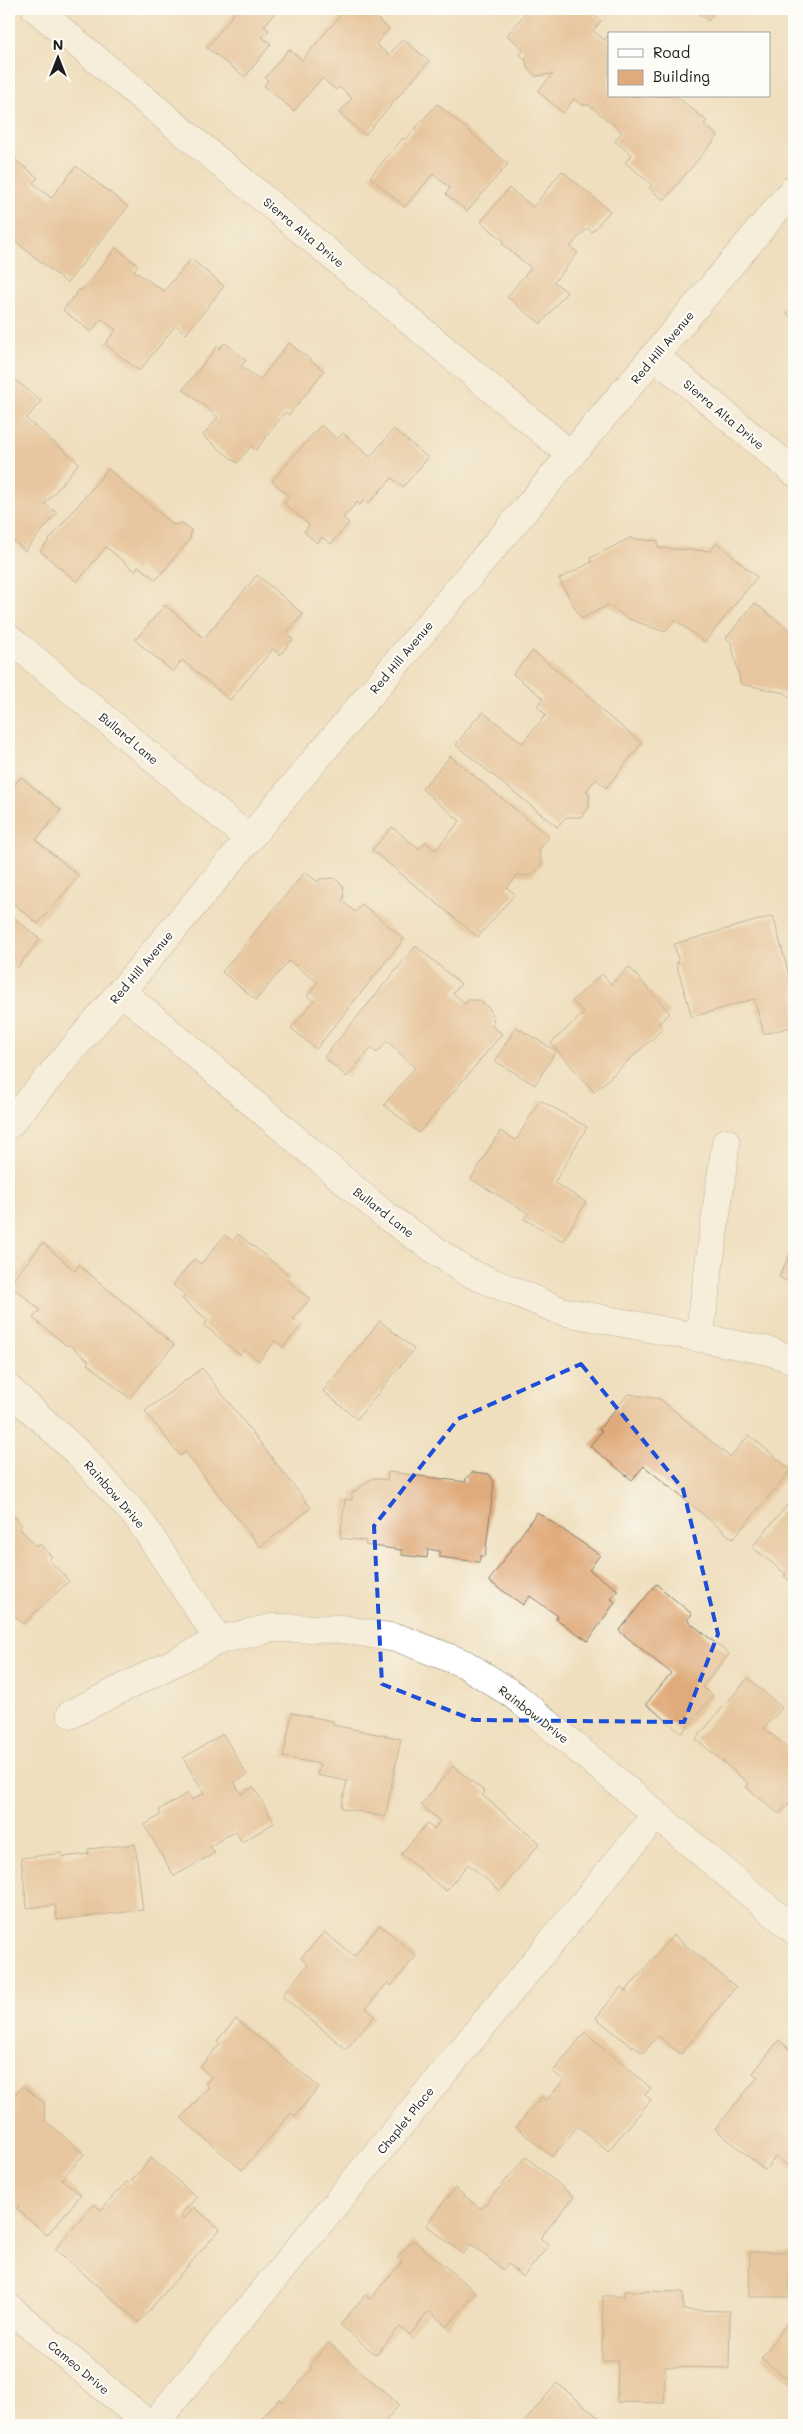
<svg xmlns="http://www.w3.org/2000/svg" width="803" height="2434" font-family="Mali,sans-serif">
	<rect width="100%" height="100%" fill="#fdfcf7"/>
	<filter id="ink" filterUnits="userSpaceOnUse"><feTurbulence type="fractalNoise" baseFrequency=".02" numOctaves="2"/><feDisplacementMap in="SourceGraphic" scale="10" xChannelSelector="R" yChannelSelector="G"/><feConvolveMatrix kernelMatrix="1 2 1 2 8 2 1 2 1" color-interpolation-filters="sRGB"/></filter>
	<filter id="wash" filterUnits="userSpaceOnUse"><feTurbulence type="fractalNoise" baseFrequency=".0096" numOctaves="4" result="noise"/><feDisplacementMap in="SourceGraphic" scale="20" xChannelSelector="R" yChannelSelector="G"/><feGaussianBlur stdDeviation="1.12" result="paint"/><feColorMatrix in="noise" values="0 0 0 0 0 0 0 0 0 0 0 0 0 0 0 0 0 1.4 0 .05"/><feComposite in="paint" operator="in"/></filter>
	<g filter="url(#wash)">
		<rect width="100%" height="100%" fill="#efdfbe"/>
		<g id="blocks">
			<!-- building -->
			<g fill="#e0ab7c">
				<polygon points="229,9 278,9 264,26 269,30 262,37 271,44 245,77 207,48 234,13"/>
				<polygon points="346,9 365,9 389,29 376,44 389,55 403,39 429,61 365,135 339,113 352,98 339,87 336,90 322,78 294,111 264,86 268,80 265,78 289,49 302,60"/>
				<polygon points="529,9 586,9 601,21 593,31 605,40 609,34 609,96 676,96 707,121 704,124 718,136 664,200 649,188 652,185 625,162 632,155 615,141 622,132 589,105 582,105 574,99 563,113 538,91 553,74 536,76 527,68 526,60 520,55 524,50 507,35"/>
				<polygon points="694,9 718,9 708,21"/>
				<polygon points="437,104 508,164 467,211 446,194 450,188 433,174 405,207 370,177 403,138 405,140"/>
				<polygon points="13,158 38,178 33,183 51,198 76,166 128,207 67,283 9,236 9,163"/>
				<polygon points="562,171 610,211 592,232 587,228 570,247 578,253 554,282 567,292 541,324 507,297 531,268 502,244 504,241 481,222 509,188 533,207"/>
				<polygon points="116,248 138,265 134,271 164,291 191,259 224,286 186,334 176,325 139,371 105,344 116,330 101,319 91,332 63,310 80,289 82,291"/>
				<polygon points="794,305 794,320 787,314"/>
				<polygon points="225,343 246,360 241,366 260,380 289,343 324,371 289,415 285,412 256,450 251,446 237,463 203,436 218,417 183,389 217,347 219,349"/>
				<polygon points="12,377 41,401 26,419 79,463 45,504 57,513 25,551 9,537 9,489 11,487 9,485 9,381"/>
				<polygon points="321,425 337,439 343,433 370,457 394,429 428,458 403,487 392,478 368,504 364,500 360,505 357,502 343,518 349,523 331,544 322,537 317,543 304,532 309,525 284,503 289,496 272,481"/>
				<polygon points="108,469 173,525 181,523 191,530 190,539 156,580 138,566 135,571 106,547 77,582 40,551"/>
				<polygon points="632,537 632,539 658,541 658,548 710,551 717,543 757,577 705,642 675,620 665,632 629,619 608,605 581,619 559,579 592,562 590,558"/>
				<polygon points="257,575 303,614 286,634 293,639 280,655 273,649 230,700 182,660 173,672 135,640 165,605 204,638"/>
				<polygon points="755,603 794,634 794,701 785,693 741,684 731,642 726,638"/>
				<polygon points="533,651 589,696 602,711 642,743 606,788 596,779 586,791 589,793 589,807 581,817 566,817 557,827 456,745 477,717 478,718 483,712 522,743 546,715 537,706 543,698 513,674"/>
				<polygon points="450,756 549,837 539,850 542,864 533,875 520,876 519,874 507,888 515,894 478,937 372,850 392,827 419,849 425,842 435,850 460,821 422,789"/>
				<polygon points="21,777 61,810 36,840 79,876 38,924 9,900 9,792"/>
				<polygon points="305,872 318,882 320,879 334,878 343,886 344,899 342,901 355,912 362,904 404,939 316,1049 291,1028 314,1001 307,996 318,982 289,961 256,1000 222,972"/>
				<polygon points="12,916 40,939 17,968 9,962 9,921"/>
				<polygon points="773,916 789,975 794,973 794,1026 764,1034 754,999 692,1017 676,963 679,963 674,944"/>
				<polygon points="416,946 461,984 453,993 465,1004 468,1000 480,1000 490,1009 494,1022 491,1025 502,1034 419,1133 384,1105 415,1068 387,1041 377,1053 371,1048 347,1077 324,1057"/>
				<polygon points="629,967 670,1013 658,1024 663,1029 594,1092 551,1043 584,1013 572,1001 602,974 611,984"/>
				<polygon points="516,1027 556,1051 535,1085 495,1061"/>
				<polygon points="540,1100 587,1127 554,1183 586,1202 563,1241 524,1219 528,1213 471,1179 500,1131 516,1140"/>
				<polygon points="238,1234 290,1276 286,1280 310,1299 293,1319 302,1325 283,1347 275,1341 259,1361 244,1349 240,1355 204,1325 208,1320 182,1299 185,1295 173,1285 194,1259 201,1264 225,1235 233,1241"/>
				<polygon points="43,1243 75,1271 79,1265 174,1345 129,1398 87,1363 89,1361 69,1344 67,1346 33,1318 40,1310 9,1284"/>
				<polygon points="794,1245 794,1285 779,1277"/>
				<polygon points="380,1321 414,1349 357,1419 323,1391"/>
				<polygon points="202,1368 311,1508 260,1547 185,1452 180,1456 145,1411"/>
				<polygon points="628,1394 660,1399 730,1457 749,1435 791,1470 733,1539 644,1466 632,1480 590,1446 602,1431 599,1429"/>
				<polygon points="388,1472 466,1482 466,1478 473,1472 489,1474 494,1482 485,1556 480,1556 479,1562 439,1557 439,1551 428,1549 427,1558 402,1555 402,1550 365,1545 366,1541 340,1538 345,1499 352,1500 352,1493 373,1478 387,1480"/>
				<polygon points="794,1497 794,1584 784,1576 786,1574 752,1547"/>
				<polygon points="9,1511 22,1525 19,1528 37,1547 40,1544 52,1557 49,1560 69,1581 23,1624 9,1610"/>
				<polygon points="537,1512 600,1555 589,1570 618,1590 611,1599 615,1602 588,1641 556,1619 558,1616 530,1596 523,1605 489,1581"/>
				<polygon points="656,1584 692,1614 687,1620 729,1654 702,1687 713,1695 682,1733 646,1704 671,1673 619,1631"/>
				<polygon points="748,1678 782,1708 764,1728 793,1752 787,1760 794,1766 794,1797 779,1814 746,1787 749,1784 696,1739"/>
				<polygon points="292,1713 333,1721 333,1725 401,1739 385,1817 341,1808 347,1781 317,1775 320,1764 283,1757"/>
				<polygon points="223,1734 247,1775 234,1782 241,1794 254,1787 274,1823 242,1842 235,1831 210,1846 215,1853 174,1876 144,1825 161,1815 159,1810 188,1793 192,1800 204,1793 183,1758"/>
				<polygon points="453,1766 485,1792 482,1795 540,1843 500,1891 468,1864 446,1891 401,1854 427,1823 434,1829 440,1821 421,1805"/>
				<polygon points="135,1844 143,1910 57,1920 55,1905 27,1908 21,1858 62,1853 62,1857 89,1854 88,1849"/>
				<polygon points="380,1925 416,1956 391,1986 388,1982 366,2008 375,2016 346,2049 282,1996 308,1964 301,1958 324,1932 354,1956"/>
				<polygon points="673,1935 736,1987 681,2054 658,2036 643,2053 633,2045 632,2047 596,2018 621,1987 626,1991"/>
				<polygon points="236,2019 319,2087 295,2116 291,2113 242,2170 181,2118 209,2087 205,2084 211,2077 200,2067 220,2044 217,2041"/>
				<polygon points="585,2032 651,2088 645,2095 651,2100 608,2151 578,2126 552,2157 516,2127 541,2097 546,2101 564,2080 553,2072"/>
				<polygon points="779,2040 794,2053 794,2171 776,2156 765,2170 715,2129 758,2077 753,2073"/>
				<polygon points="23,2086 44,2103 45,2120 84,2154 62,2179 81,2195 47,2235 17,2209 19,2206 9,2198 9,2102"/>
				<polygon points="526,2157 574,2197 540,2238 549,2245 523,2277 508,2264 503,2270 471,2244 463,2254 426,2225 455,2188 481,2209"/>
				<polygon points="151,2158 197,2197 180,2215 184,2219 194,2207 220,2229 139,2322 55,2249 94,2204 101,2210 126,2182 129,2184"/>
				<polygon points="413,2240 476,2292 447,2327 429,2311 410,2335 400,2327 376,2355 340,2325 365,2295 370,2299 402,2262 397,2258"/>
				<polygon points="750,2252 789,2252 789,2297 749,2297"/>
				<polygon points="624,2291 683,2292 683,2310 730,2311 729,2368 665,2367 664,2403 617,2402 618,2361 602,2361 603,2296 624,2296"/>
				<polygon points="794,2315 794,2384 761,2358"/>
				<polygon points="329,2343 399,2405 382,2425 255,2425 279,2399 282,2402 312,2368 309,2365"/>
				<polygon points="557,2383 605,2423 603,2425 522,2425"/>
			</g>
		</g>
	</g>
	<g filter="url(#ink)">
		<use href="#blocks" fill-opacity="0" stroke="#867e6d" stroke-width="1"/>
		<g fill="none" stroke-linecap="round" stroke-linejoin="round">
			<defs>
				<g id="minor">
					<polyline points="36,9 571,455"/>
					<polyline points="655,356 794,472"/>
					<polyline points="9,638 248,838"/>
					<polyline points="121,991 385,1215 465,1271 561,1311 769,1351 794,1360"/>
					<polyline points="699,1338 726,1142"/>
					<polyline points="9,1389 78,1453 138,1518 219,1640"/>
					<polyline points="71,1714 219,1640 271,1628 342,1629 401,1639 465,1664 515,1696 794,1930"/>
					<polyline points="9,2308 149,2425"/>
					<polyline points="153,2425 656,1815"/>
				</g>
				<polyline id="major" points="9,1125 794,189"/>
			</defs>
			<!-- minor casing -->
			<use href="#minor" stroke="#867e6d" stroke-width="29"/>
			<!-- major casing -->
			<use href="#major" stroke="#867e6d" stroke-width="29"/>
			<!-- minor -->
			<use href="#minor" stroke="#fff" stroke-width="28"/>
			<!-- major -->
			<use href="#major" stroke="#fff" stroke-width="28"/>
		</g>
	</g>
	<!-- marked area -->
	<path d="M0 0H803V2434H0ZM581,1364L683,1489L718,1634L684,1722L474,1720L382,1684L374,1526L458,1419Z" fill="#efdfbe" fill-opacity=".55" fill-rule="evenodd"/>
	<path fill="none" stroke="#1d4ed8" stroke-width="4" stroke-dasharray="10 6" stroke-linejoin="round" d="M581,1364L683,1489L718,1634L684,1722L474,1720L382,1684L374,1526L458,1419Z"/>
	<g text-anchor="middle" dominant-baseline="central" stroke-width="4.5" stroke-linejoin="round" paint-order="stroke">
		<!-- street labels -->
		<g font-size="12" fill="#1c1c1c" stroke="#fdfcf7">
			<text transform="translate(304 232) rotate(40)">Sierra Alta Drive</text>
			<text transform="translate(662 347) rotate(-50)">Red Hill Avenue</text>
			<text transform="translate(724 414) rotate(40)">Sierra Alta Drive</text>
			<text transform="translate(401 657) rotate(-50)">Red Hill Avenue</text>
			<text transform="translate(129 738) rotate(40)">Bullard Lane</text>
			<text transform="translate(141 967) rotate(-50)">Red Hill Avenue</text>
			<text transform="translate(384 1212) rotate(38)">Bullard Lane</text>
			<text transform="translate(115 1494) rotate(49)">Rainbow Drive</text>
			<text transform="translate(534 1714) rotate(38)">Rainbow Drive</text>
			<text transform="translate(405 2120) rotate(-51)">Chaplet Place</text>
			<text transform="translate(79 2367) rotate(40)">Cameo Drive</text>
		</g>
	</g>
	<!-- margin -->
	<rect width="803" height="2434" fill="none" stroke="#fdfcf7" stroke-width="30"/>
	<!-- legend -->
	<rect x="608" y="32" width="162" height="65" fill="#fdfcf7" stroke="#a3a29f"/>
	<rect x="618" y="49" width="25" height="8" fill="#ffffff" stroke="#a3a29f"/>
	<text x="653" y="58" font-size="15" fill="#1c1c1c">Road</text>
	<rect x="618" y="70" width="25" height="15" fill="#e0ab7c" stroke="#a3a29f"/>
	<text x="653" y="82" font-size="15" fill="#1c1c1c">Building</text>
	<!-- north arrow -->
	<g transform="translate(58 58)" stroke="#fdfcf7" stroke-width="4" paint-order="stroke">
	<path d="M0-4L9 19L0 12L-9 19Z" fill="#1c1c1c"/>
	<text y="-8" font-size="14" font-weight="bold" text-anchor="middle" fill="#1c1c1c">N</text>
	</g>
</svg>
